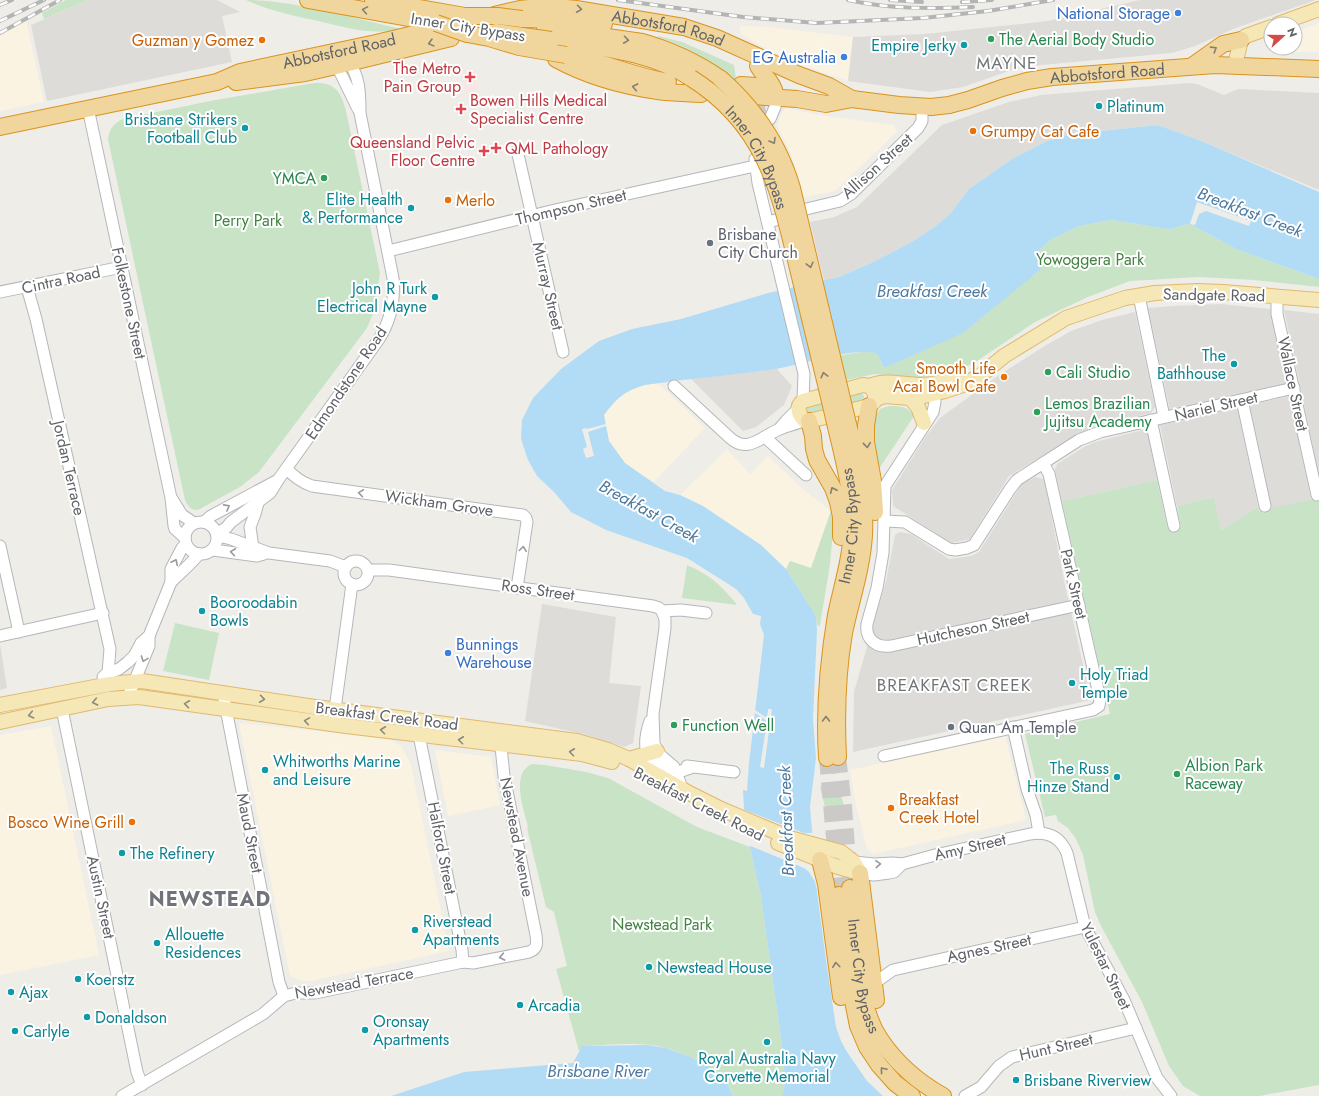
<svg xmlns="http://www.w3.org/2000/svg" width="1319" height="1096" font-family="Jost,sans-serif">
	<rect width="100%" height="100%" fill="#efede8"/>
	<!-- commercial -->
	<g fill="#faf3e1">
		<polygon points="26,21 44,102 0,111 0,35"/>
		<polygon points="1319,23 1319,52 1274,52 1275,48 1295,48 1295,32"/>
		<polygon points="740,26 768,27 853,37 848,81 795,63 752,41 741,34"/>
		<polygon points="786,108 818,115 894,125 897,132 835,191 804,197 792,157 777,125 781,114"/>
		<polygon points="658,383 705,428 654,482 642,476 625,463 615,449 609,441 604,415 616,399 630,389 645,385"/>
		<polygon points="727,449 750,474 768,456 806,492 831,511 811,568 790,561 786,569 761,545 703,506 680,495"/>
		<polygon points="239,723 388,738 402,747 411,765 449,951 311,981 299,980 290,976"/>
		<polygon points="51,726 99,955 0,975 0,735"/>
		<polygon points="1005,736 1026,820 873,854 867,849 855,800 850,770"/>
		<polygon points="435,750 491,757 500,805 448,816"/>
	</g>
	<!-- industrial -->
	<g fill="#dedcd9">
		<polygon points="88,0 217,0 240,12 222,16 232,62 47,101 31,25"/>
		<polygon points="1140,0 1316,0 1233,29 1195,46 1172,53 1020,67 963,87 930,92 848,81 853,37 925,34 1048,21"/>
		<polygon points="1189,83 1197,84 1224,95 1238,89 1319,93 1319,190 1204,142 1158,125 1073,134 1047,141 1012,159 969,189 950,214 933,228 910,243 871,263 839,277 824,281 810,222 834,217 857,207 942,125 1009,102 1041,95"/>
		<polygon points="1221,304 1270,309 1286,384 1170,410 1148,308 1174,306"/>
		<polygon points="1284,310 1319,314 1319,478 1313,453 1314,451"/>
		<polygon points="1135,312 1155,407 1151,413 1092,427 1009,476 970,539 951,543 893,506 892,490 926,436 940,418 999,375 1043,347 1071,331 1102,320"/>
		<polygon points="777,369 792,386 784,405 756,427 743,431 690,378"/>
		<polygon points="1289,396 1311,500 1272,509 1250,405"/>
		<polygon points="1237,408 1258,507 1221,530 1214,497 1177,506 1160,425"/>
		<polygon points="1147,429 1157,480 1062,501 1055,470 1057,464 1084,447 1095,442"/>
		<polygon points="1035,477 1044,479 1065,585 1091,700 853,752 854,692 886,581 895,535 900,532 911,534 949,559 971,556 979,552 1021,485"/>
		<polygon points="542,604 616,617 609,683 641,686 633,743 624,747 587,735 525,721"/>
		<polygon points="0,644 7,688 0,690"/>
	</g>
	<!-- medical -->
	<polygon fill="#f9e7e7" points="475,69 479,90 466,93 462,72"/>
	<!-- green -->
	<g fill="#c9e3c7">
		<polygon points="66,0 88,0 44,19 42,13"/>
		<path d="M246,0C295,0 353,18 402,29C370,36 345,27 314,20C290,15 268,10 246,0Z"/>
		<path d="M658,36L682,42L734,65L736,79L735,80C711,61 687,46 658,37Z"/>
		<path d="M314,83C335,82 341,92 346,111L380,273L374,311L367,328L259,472L240,487L198,510C190,510 188,506 185,500L108,139C109,129 114,123 123,119L210,101Z"/>
		<path d="M1111,220L1168,229C1176,229 1182,224 1190,224L1236,249L1319,279V287L1254,280L1199,277L1130,281L1088,297L1035,322L977,361L954,373L925,379L875,374L841,381L836,356L868,351L876,353L879,357L884,368L1034,275L1046,264L1038,251L1052,239L1079,226Z"/>
		<polygon points="860,393 863,394 864,397 862,401 810,414 807,414 805,408"/>
		<path d="M889,406C898,406 909,406 914,416L877,472C875,452 867,427 880,409Z"/>
		<polygon points="1157,480 1168,530 1181,527 1177,506 1214,497 1221,530 1258,507 1259,511 1319,498 1319,1085 1259,1096 1200,1096 1183,1086 1169,1066 1142,1002 1101,926 1095,912 1083,855 1076,839 1068,828 1058,821 1056,815 1045,817 1025,734 1110,714 1062,501"/>
		<path d="M831,511C836,545 825,592 820,626L817,625L816,616L786,569L790,561L811,568Z"/>
		<path d="M687,565C710,575 721,585 737,605L682,598Z"/>
		<polygon points="175,623 219,633 209,680 163,671"/>
		<path d="M532,764L545,765L586,772L608,778L697,827L750,847L761,897L781,1038L785,1080L784,1090L782,1096H733C727,1075 719,1072 700,1062C689,1057 678,1051 666,1048C642,1041 608,1045 583,1046L579,1051L556,969L567,966L554,912L546,907L527,828L528,827C524,810 510,773 532,764Z"/>
		<polygon points="837,782 844,806 826,811 820,787"/>
	</g>
	<!-- water -->
	<g fill="#b2dcf5">
		<path d="M1158,125L1204,142L1319,192V279L1236,249L1190,224C1182,224 1176,229 1168,229L1111,220L1079,226L1052,239L1038,251L1046,264L1034,275L963,333L884,368L879,357L876,353C848,348 805,364 776,369C733,375 689,379 645,385C623,392 618,397 604,415L609,441L625,463L665,491L680,495L703,506L761,545L786,569L816,616L817,630L813,719L816,758L810,807L818,900L826,960L836,1027L841,1041L847,1052L867,1081L883,1096H782L784,1090L785,1080L781,1038L761,897L750,847L744,808L743,790L747,791L749,763L764,635L760,624L761,616L753,614L744,598L736,589L687,558L606,530L571,512L554,492L537,476L528,460L521,439L522,420L533,398L561,369L599,341L632,329L681,319L768,293L839,277L871,263L910,243L933,228L950,214L969,189L1012,159L1047,141L1073,134Z"/>
		<polygon points="647,1045 666,1048 688,1056 714,1069 726,1079 733,1096 391,1096 464,1072 573,1063 582,1046"/>
	</g>
	<!-- pier -->
	<g fill="#efede8">
		<polygon points="1197,202 1251,221 1249,226 1206,211 1199,214 1195,225 1190,224"/>
		<polygon points="606,424 606,426 588,432 594,456 586,458 583,449 587,447 582,429 586,428 587,429"/>
		<polygon points="768,709 772,709 764,768 760,767 767,721 755,713 755,710 767,718"/>
		<polygon points="742,809 804,833 815,833 818,881 818,895 815,882 809,872 804,868 748,845"/>
	</g>
	<g fill="none" stroke-linecap="round" stroke-linejoin="round">
		<!-- minor-tunnel -->
		<polyline stroke="#cbcac8" stroke-width="11" stroke-dasharray="11 5.5" stroke-linecap="butt" points="759,104 763,124"/>
		<!-- highway-tunnel -->
		<g stroke="#cbcac8" stroke-width="16" stroke-dasharray="16 8" stroke-linecap="butt">
			<polyline points="838,757 844,806 850,888"/>
			<polyline points="827,758 839,895"/>
		</g>
		<defs>
			<g id="minor">
				<polyline points="332,61 340,72 358,109"/>
				<polyline points="88,108 171,498 174,526 175,529 185,538"/>
				<polyline points="770,119 775,107 776,97"/>
				<polyline points="517,150 563,352"/>
				<polyline points="755,159 758,183 804,374 803,401"/>
				<polyline points="768,222 787,217 802,210 840,201 851,194 918,128 922,121 922,107"/>
				<polyline points="388,251 555,210 755,166"/>
				<polyline points="27,287 36,319 110,649 108,673"/>
				<polyline points="0,292 122,267"/>
				<polyline points="1139,296 1164,417"/>
				<polyline points="1277,296 1277,314 1317,495"/>
				<path d="M674,386L729,437C748,455 761,436 780,429C788,425 795,425 804,420"/>
				<path d="M933,386L935,402L933,412L885,486L883,553L877,588L867,624C865,640 877,648 891,646L1079,605"/>
				<polyline points="1242,400 1265,506"/>
				<polyline points="1151,420 1174,526"/>
				<polyline points="780,428 786,421 798,409"/>
				<polyline points="765,437 806,475"/>
				<path d="M287,469C294,477 301,482 312,486L523,515L526,518L527,522L517,588"/>
				<polyline points="172,499 182,515 194,523"/>
				<polyline points="885,521 905,522 949,549 955,550 967,548 974,545 1010,489 1017,480 1079,440 1100,432 1294,388"/>
				<circle cx="201" cy="538" r="16"/>
				<polyline points="204,522 211,516 278,480"/>
				<path d="M217,533L226,528L231,522L270,493L278,480L379,339C391,320 395,300 393,278L360,113C360,93 360,74 346,59"/>
				<polyline points="218,536 231,539 269,553 330,561 346,567"/>
				<polyline points="0,546 19,632"/>
				<polyline points="253,548 250,527 255,514 258,503"/>
				<polyline points="213,550 257,556 264,554"/>
				<circle cx="356" cy="573" r="12"/>
				<polyline points="368,570 389,570 653,606 659,608 662,611 681,610 706,613"/>
				<path d="M171,582C179,574 192,563 199,554"/>
				<polyline points="662,611 665,619 665,628 653,714 654,744 660,755 674,767 682,788"/>
				<polyline points="0,636 103,613"/>
				<polyline points="103,677 106,674 119,669 128,662 134,656 141,643 149,636 171,582 171,569 182,548 186,544"/>
				<polyline points="223,693 279,982 284,996"/>
				<polyline points="128,697 149,646 149,636"/>
				<polyline points="62,709 137,1072 142,1085"/>
				<path d="M650,721C640,750 646,764 676,773L693,767"/>
				<polyline points="333,724 352,584"/>
				<polyline points="1013,727 1027,789 1036,815 1039,833"/>
				<polyline points="419,735 462,950 463,962"/>
				<polyline points="884,756 1093,710 1099,706 1100,699 1049,474 1043,463"/>
				<polyline points="687,766 734,772"/>
				<polyline points="854,862 874,864 893,863 902,864"/>
				<path d="M860,873L874,875L889,873L894,872L902,864L935,855L1030,834C1047,831 1060,836 1067,853L1085,927L1124,1000L1157,1078L1171,1096"/>
				<polyline points="873,984 893,970 1085,927"/>
				<path d="M122,1096L263,1014L284,996L296,993H315L463,962L473,963L529,952C538,949 537,943 536,935L504,776L500,737"/>
				<polyline points="965,1096 981,1087 999,1066 1012,1057 1136,1028"/>
			</g>
			<g id="major">
				<polyline points="1278,24 1319,9"/>
				<polyline points="1235,65 1241,40 1246,36 1271,27"/>
				<path d="M863,385L870,386L876,395L874,402L869,406L809,421H805C799,415 795,407 803,401Z"/>
				<path d="M870,386C887,379 903,385 920,385C932,385 945,382 957,378"/>
				<polyline points="910,398 918,407 924,423"/>
				<polyline points="875,399 885,396 910,398 920,397 945,391 963,385 981,375 1004,356 1066,318 1125,298 1155,293 1198,291 1223,292 1319,300"/>
				<polyline points="0,705 110,684 142,681 315,707 577,741 608,750 629,759 691,794 721,809 790,838 841,852 854,862 860,873"/>
				<polyline points="0,722 108,699 139,697 346,726 582,754 612,762"/>
				<polyline points="629,759 657,751"/>
				<polyline points="778,843 838,867 860,873"/>
			</g>
			<g id="highway">
				<polyline points="308,0 436,23"/>
				<polyline points="373,0 465,16"/>
				<path id="s1" d="M494,15L520,9L547,6L576,9L684,27L717,38L799,75L829,86L852,99"/>
				<polyline points="522,19 567,20 604,24"/>
				<path d="M545,28L642,42C671,50 696,62 721,79"/>
				<path d="M551,40C599,48 650,51 691,78"/>
				<path d="M566,55C601,61 633,76 668,82"/>
				<path d="M556,59C587,76 623,86 658,91C672,93 687,93 701,94"/>
				<path d="M758,66C764,77 772,80 775,93"/>
				<polyline points="1192,66 1223,44 1241,40"/>
				<polyline points="236,82 305,73 336,66 451,38"/>
				<polyline points="741,85 771,87"/>
				<path id="s2" d="M752,96L797,99L826,104L852,99L899,105L931,107L949,105L968,100L1002,88L1027,81L1052,77L1215,65L1319,69"/>
				<path id="s3" d="M0,127L217,82L240,72L376,43L452,25"/>
				<polyline points="869,406 866,426 866,442 873,481 875,512"/>
				<polyline points="809,421 813,436 814,449 817,460 833,488 838,502 841,517 841,537"/>
				<path d="M838,757C836,716 837,674 844,633C851,600 862,568 864,535C866,496 857,460 848,424"/>
				<path id="s4" d="M827,758C824,710 828,663 836,615C842,586 851,559 852,529C853,494 844,460 836,427"/>
				<polyline points="820,860 826,884 841,997"/>
				<polyline points="860,873 876,1000"/>
				<path id="s5" d="M850,888C853,909 855,931 858,952C861,981 863,1014 880,1039C896,1063 918,1082 943,1096"/>
				<polyline points="839,895 851,991 858,1026 867,1047 879,1065 895,1083 912,1096"/>
			</g>
		</defs>
		<!-- minor casing -->
		<use href="#minor" stroke="#b4b7ba" stroke-width="13"/>
		<!-- major casing -->
		<use href="#major" stroke="#e0b96f" stroke-width="16"/>
		<!-- highway casing -->
		<use href="#highway" stroke="#da931d" stroke-width="18"/>
		<!-- minor -->
		<use href="#minor" stroke="#fff" stroke-width="11"/>
		<!-- major -->
		<use href="#major" stroke="#f5e7b6" stroke-width="14"/>
		<!-- highway -->
		<use href="#highway" stroke="#f0d69d" stroke-width="16"/>
		<defs>
			<g id="rail">
				<polyline points="618,0 743,17 817,23 923,18 988,11 1053,0"/>
				<path d="M848,0C889,9 931,9 973,7"/>
				<polyline points="890,0 922,2"/>
				<polyline points="962,2 992,0"/>
				<polyline points="0,5 12,0"/>
				<polyline points="0,21 44,0"/>
				<polyline points="0,33 60,0"/>
			</g>
		</defs>
		<!-- rail casing -->
		<use href="#rail" stroke="#b3b4b4" stroke-width="4"/>
		<!-- rail -->
		<use href="#rail" stroke="#fff" stroke-width="2.5" stroke-dasharray="8" stroke-linecap="butt"/>
		<defs>
			<g id="highway-bridge">
				<polyline points="465,16 498,16 522,19"/>
				<polyline points="436,23 467,34 489,38 519,47 566,55"/>
				<polyline points="496,32 551,40"/>
				<path id="s6" d="M691,78C771,128 781,200 802,285C813,332 825,379 836,427"/>
				<path d="M721,79C755,109 779,144 792,188L848,424"/>
			</g>
		</defs>
		<!-- highway-bridge casing -->
		<use href="#highway-bridge" stroke="#da931d" stroke-width="18" stroke-linecap="butt"/>
		<!-- highway-bridge -->
		<use href="#highway-bridge" stroke="#f0d69d" stroke-width="16"/>
	</g>
	<!-- one-way arrows -->
	<defs><path id="oneway-chevron" d="M-2-3.5L2.5 0L-2 3.5" fill="none" stroke-width="1.6" stroke-linecap="round" stroke-linejoin="round"/></defs>
	<g stroke="#837f74">
		<use href="#oneway-chevron" transform="translate(579 9) rotate(8)"/>
		<use href="#oneway-chevron" transform="translate(365 10) rotate(-170)"/>
		<use href="#oneway-chevron" transform="translate(626 40) rotate(8)"/>
		<use href="#oneway-chevron" transform="translate(431 43) rotate(165)"/>
		<use href="#oneway-chevron" transform="translate(1214 49) rotate(-32)"/>
		<use href="#oneway-chevron" transform="translate(635 87) rotate(-169)"/>
		<use href="#oneway-chevron" transform="translate(773 141) rotate(60)"/>
		<use href="#oneway-chevron" transform="translate(810 265) rotate(76)"/>
		<use href="#oneway-chevron" transform="translate(824 375) rotate(-104)"/>
		<use href="#oneway-chevron" transform="translate(867 445) rotate(84)"/>
		<use href="#oneway-chevron" transform="translate(833 490) rotate(-115)"/>
		<use href="#oneway-chevron" transform="translate(826 719) rotate(-90)"/>
		<use href="#oneway-chevron" transform="translate(836 965) rotate(-97)"/>
		<use href="#oneway-chevron" transform="translate(883 1070) rotate(-130)"/>
	</g>
	<g stroke="#97999c">
		<use href="#oneway-chevron" transform="translate(361 493) rotate(-172)"/>
		<use href="#oneway-chevron" transform="translate(227 507) rotate(-29)"/>
		<use href="#oneway-chevron" transform="translate(523 549) rotate(-82)"/>
		<use href="#oneway-chevron" transform="translate(233 552) rotate(-172)"/>
		<use href="#oneway-chevron" transform="translate(175 562) rotate(-64)"/>
		<use href="#oneway-chevron" transform="translate(144 659) rotate(110)"/>
		<use href="#oneway-chevron" transform="translate(878 864) rotate(-3)"/>
		<use href="#oneway-chevron" transform="translate(502 957) rotate(169)"/>
	</g>
	<g stroke="#8c8a7e">
		<use href="#oneway-chevron" transform="translate(262 699) rotate(8)"/>
		<use href="#oneway-chevron" transform="translate(95 702) rotate(169)"/>
		<use href="#oneway-chevron" transform="translate(187 704) rotate(-172)"/>
		<use href="#oneway-chevron" transform="translate(31 715) rotate(168)"/>
		<use href="#oneway-chevron" transform="translate(307 721) rotate(-171)"/>
		<use href="#oneway-chevron" transform="translate(383 730) rotate(-173)"/>
		<use href="#oneway-chevron" transform="translate(461 740) rotate(-173)"/>
		<use href="#oneway-chevron" transform="translate(572 752) rotate(-173)"/>
	</g>
	<!-- markers -->
	<g fill="#3f7fe0" stroke="#fff" stroke-width="1.5">
		<circle cx="1178" cy="13" r="4"/>
		<circle cx="844" cy="57" r="4"/>
		<circle cx="448" cy="653" r="4"/>
	</g>
	<g fill="#2e9e5b" stroke="#fff" stroke-width="1.5">
		<circle cx="991" cy="39" r="4"/>
		<circle cx="324" cy="178" r="4"/>
		<circle cx="1048" cy="372" r="4"/>
		<circle cx="1037" cy="412" r="4"/>
		<circle cx="674" cy="725" r="4"/>
		<circle cx="1177" cy="774" r="4"/>
	</g>
	<g fill="#e8710a" stroke="#fff" stroke-width="1.5">
		<circle cx="262" cy="40" r="4"/>
		<circle cx="973" cy="131" r="4"/>
		<circle cx="448" cy="200" r="4"/>
		<circle cx="1004" cy="377" r="4"/>
		<circle cx="891" cy="808" r="4"/>
		<circle cx="132" cy="822" r="4"/>
	</g>
	<g fill="#0f9aa8" stroke="#fff" stroke-width="1.5">
		<circle cx="964" cy="45" r="4"/>
		<circle cx="1099" cy="106" r="4"/>
		<circle cx="245" cy="128" r="4"/>
		<circle cx="411" cy="208" r="4"/>
		<circle cx="435" cy="297" r="4"/>
		<circle cx="1234" cy="364" r="4"/>
		<circle cx="202" cy="611" r="4"/>
		<circle cx="1072" cy="683" r="4"/>
		<circle cx="265" cy="770" r="4"/>
		<circle cx="1117" cy="777" r="4"/>
		<circle cx="122" cy="853" r="4"/>
		<circle cx="415" cy="930" r="4"/>
		<circle cx="157" cy="943" r="4"/>
		<circle cx="649" cy="967" r="4"/>
		<circle cx="78" cy="979" r="4"/>
		<circle cx="11" cy="992" r="4"/>
		<circle cx="520" cy="1005" r="4"/>
		<circle cx="87" cy="1017" r="4"/>
		<circle cx="365" cy="1030" r="4"/>
		<circle cx="15" cy="1031" r="4"/>
		<circle cx="767" cy="1042" r="4"/>
		<circle cx="1016" cy="1080" r="4"/>
	</g>
	<g fill="#e0444e" stroke="#fff" stroke-width="1.5">
		<path d="M468 71h4v4h4v4h-4v4h-4v-4h-4v-4h4z"/>
		<path d="M459 103h4v4h4v4h-4v4h-4v-4h-4v-4h4z"/>
		<path d="M494 142h4v4h4v4h-4v4h-4v-4h-4v-4h4z"/>
		<path d="M482 145h4v4h4v4h-4v4h-4v-4h-4v-4h4z"/>
	</g>
	<g fill="#6b7280" stroke="#fff" stroke-width="1.5">
		<circle cx="710" cy="243" r="4"/>
		<circle cx="951" cy="727" r="4"/>
	</g>
	<g text-anchor="middle" dominant-baseline="central" stroke-width="4" stroke-linejoin="round" paint-order="stroke">
		<!-- shop labels -->
		<g font-size="16" fill="#366cbe" stroke="#fff" text-anchor="end">
			<text x="1170" y="13">National Storage</text>
			<text x="836" y="57">EG Australia</text>
			<text x="456" y="644" text-anchor="start">Bunnings<tspan x="456" dy="18">Warehouse</tspan></text>
		</g>
		<!-- street labels -->
		<g font-size="16" fill="#5f6266" stroke="#fff">
			<text transform="translate(468 27) rotate(9)">Inner City Bypass</text>
			<text stroke="none"><textPath href="#s1" startOffset="177">Abbotsford Road</textPath></text>
			<text stroke="none"><textPath href="#s3" startOffset="348">Abbotsford Road</textPath></text>
			<text stroke="none"><textPath href="#s2" startOffset="361">Abbotsford Road</textPath></text>
			<text stroke="none"><textPath href="#s6" startOffset="106">Inner City Bypass</textPath></text>
			<text transform="translate(877 166) rotate(-42)">Allison Street</text>
			<text transform="translate(571 207) rotate(-13)">Thompson Street</text>
			<text transform="translate(61 280) rotate(-12)">Cintra Road</text>
			<text transform="translate(548 286) rotate(77)">Murray Street</text>
			<text transform="translate(1214 295) rotate(1)">Sandgate Road</text>
			<text transform="translate(129 303) rotate(78)">Folkestone Street</text>
			<text transform="translate(346 383) rotate(-56)">Edmondstone Road</text>
			<text transform="translate(1293 384) rotate(78)">Wallace Street</text>
			<text transform="translate(1216 406) rotate(-13)">Nariel Street</text>
			<text transform="translate(69 468) rotate(77)">Jordan Terrace</text>
			<text transform="translate(439 503) rotate(8)">Wickham Grove</text>
			<text stroke="none"><textPath href="#s4" startOffset="234">Inner City Bypass</textPath></text>
			<text transform="translate(1074 584) rotate(77)">Park Street</text>
			<text transform="translate(538 590) rotate(8)">Ross Street</text>
			<text transform="translate(973 628) rotate(-12)">Hutcheson Street</text>
			<text transform="translate(387 716) rotate(7)">Breakfast Creek Road</text>
			<text transform="translate(699 804) rotate(27)">Breakfast Creek Road</text>
			<text transform="translate(250 833) rotate(79)">Maud Street</text>
			<text transform="translate(517 837) rotate(79)">Newstead Avenue</text>
			<text transform="translate(970 847) rotate(-13)">Amy Street</text>
			<text transform="translate(442 848) rotate(79)">Halford Street</text>
			<text transform="translate(101 897) rotate(78)">Austin Street</text>
			<text transform="translate(989 948) rotate(-12)">Agnes Street</text>
			<text transform="translate(1106 966) rotate(64)">Yulestar Street</text>
			<text stroke="none"><textPath href="#s5" startOffset="89">Inner City Bypass</textPath></text>
			<text transform="translate(354 983) rotate(-10)">Newstead Terrace</text>
			<text transform="translate(1056 1047) rotate(-13)">Hunt Street</text>
		</g>
		<!-- leisure labels -->
		<g font-size="16" fill="#27864d" stroke="#fff" text-anchor="start">
			<text x="999" y="39">The Aerial Body Studio</text>
			<text x="316" y="178" text-anchor="end">YMCA</text>
			<text x="1056" y="372">Cali Studio</text>
			<text x="1045" y="403">Lemos Brazilian<tspan x="1045" dy="18">Jujitsu Academy</tspan></text>
			<text x="682" y="725">Function Well</text>
			<text x="1185" y="765">Albion Park<tspan x="1185" dy="18">Raceway</tspan></text>
		</g>
		<!-- food labels -->
		<g font-size="16" fill="#c56008" stroke="#fff" text-anchor="end">
			<text x="254" y="40">Guzman y Gomez</text>
			<text x="981" y="131" text-anchor="start">Grumpy Cat Cafe</text>
			<text x="456" y="200" text-anchor="start">Merlo</text>
			<text x="996" y="368">Smooth Life<tspan x="996" dy="18">Acai Bowl Cafe</tspan></text>
			<text x="899" y="799" text-anchor="start">Breakfast<tspan x="899" dy="18">Creek Hotel</tspan></text>
			<text x="124" y="822">Bosco Wine Grill</text>
		</g>
		<!-- culture labels -->
		<g font-size="16" fill="#0d838f" stroke="#fff" text-anchor="start">
			<text x="956" y="45" text-anchor="end">Empire Jerky</text>
			<text x="1107" y="106">Platinum</text>
			<text x="237" y="119" text-anchor="end">Brisbane Strikers<tspan x="237" dy="18">Football Club</tspan></text>
			<text x="403" y="199" text-anchor="end">Elite Health<tspan x="403" dy="18">&amp; Performance</tspan></text>
			<text x="427" y="288" text-anchor="end">John R Turk<tspan x="427" dy="18">Electrical Mayne</tspan></text>
			<text x="1226" y="355" text-anchor="end">The<tspan x="1226" dy="18">Bathhouse</tspan></text>
			<text x="210" y="602">Booroodabin<tspan x="210" dy="18">Bowls</tspan></text>
			<text x="1080" y="674">Holy Triad<tspan x="1080" dy="18">Temple</tspan></text>
			<text x="273" y="761">Whitworths Marine<tspan x="273" dy="18">and Leisure</tspan></text>
			<text x="1109" y="768" text-anchor="end">The Russ<tspan x="1109" dy="18">Hinze Stand</tspan></text>
			<text x="130" y="853">The Refinery</text>
			<text x="423" y="921">Riverstead<tspan x="423" dy="18">Apartments</tspan></text>
			<text x="165" y="934">Allouette<tspan x="165" dy="18">Residences</tspan></text>
			<text x="657" y="967">Newstead House</text>
			<text x="86" y="979">Koerstz</text>
			<text x="19" y="992">Ajax</text>
			<text x="528" y="1005">Arcadia</text>
			<text x="95" y="1017">Donaldson</text>
			<text x="373" y="1021">Oronsay<tspan x="373" dy="18">Apartments</tspan></text>
			<text x="23" y="1031">Carlyle</text>
			<text x="767" y="1058" text-anchor="middle">Royal Australia Navy<tspan x="767" dy="18">Corvette Memorial</tspan></text>
			<text x="1024" y="1080">Brisbane Riverview</text>
		</g>
		<!-- health labels -->
		<g font-size="16" fill="#be3a42" stroke="#fff" text-anchor="end">
			<text x="461" y="68">The Metro<tspan x="461" dy="18">Pain Group</tspan></text>
			<text x="470" y="100" text-anchor="start">Bowen Hills Medical<tspan x="470" dy="18">Specialist Centre</tspan></text>
			<text x="475" y="142">Queensland Pelvic<tspan x="475" dy="18">Floor Centre</tspan></text>
			<text x="505" y="148" text-anchor="start">QML Pathology</text>
		</g>
		<!-- park labels -->
		<g font-size="16" fill="#428241" stroke="#fff">
			<text x="248" y="220">Perry Park</text>
			<text x="1090" y="259">Yowoggera Park</text>
			<text x="662" y="924">Newstead Park</text>
		</g>
		<!-- worship labels -->
		<g font-size="16" fill="#5b616d" stroke="#fff" text-anchor="start">
			<text x="718" y="234">Brisbane<tspan x="718" dy="18">City Church</tspan></text>
			<text x="959" y="727">Quan Am Temple</text>
		</g>
		<!-- neighbourhood labels -->
		<g font-size="17" letter-spacing="1" fill="#707478" stroke="#fff">
			<text x="1007" y="63">MAYNE</text>
			<text x="954" y="685">BREAKFAST CREEK</text>
		</g>
		<!-- water labels -->
		<g font-size="17" font-style="italic" fill="#4c799d" stroke="#fff">
			<text transform="translate(1250 212) rotate(21)">Breakfast Creek</text>
			<text x="932" y="291">Breakfast Creek</text>
			<text transform="translate(649 511) rotate(29)">Breakfast Creek</text>
			<text transform="translate(786 821) rotate(-92)">Breakfast Creek</text>
			<text x="598" y="1071">Brisbane River</text>
		</g>
		<!-- district labels -->
		<g font-size="20" font-weight="bold" letter-spacing="1" fill="#707478" stroke="#fff">
			<text x="210" y="899">NEWSTEAD</text>
		</g>
	</g>
	<!-- north arrow -->
	<g transform="translate(1283 36) rotate(69)"><circle r="19" fill="#ffffff" stroke="#bfc0c2"/>
	<path d="M0-3L7 15L0 10L-7 15Z" fill="#d44a48"/>
	<text y="-6" font-size="11" font-weight="bold" text-anchor="middle" fill="#5f6266">N</text>
	</g>
</svg>
